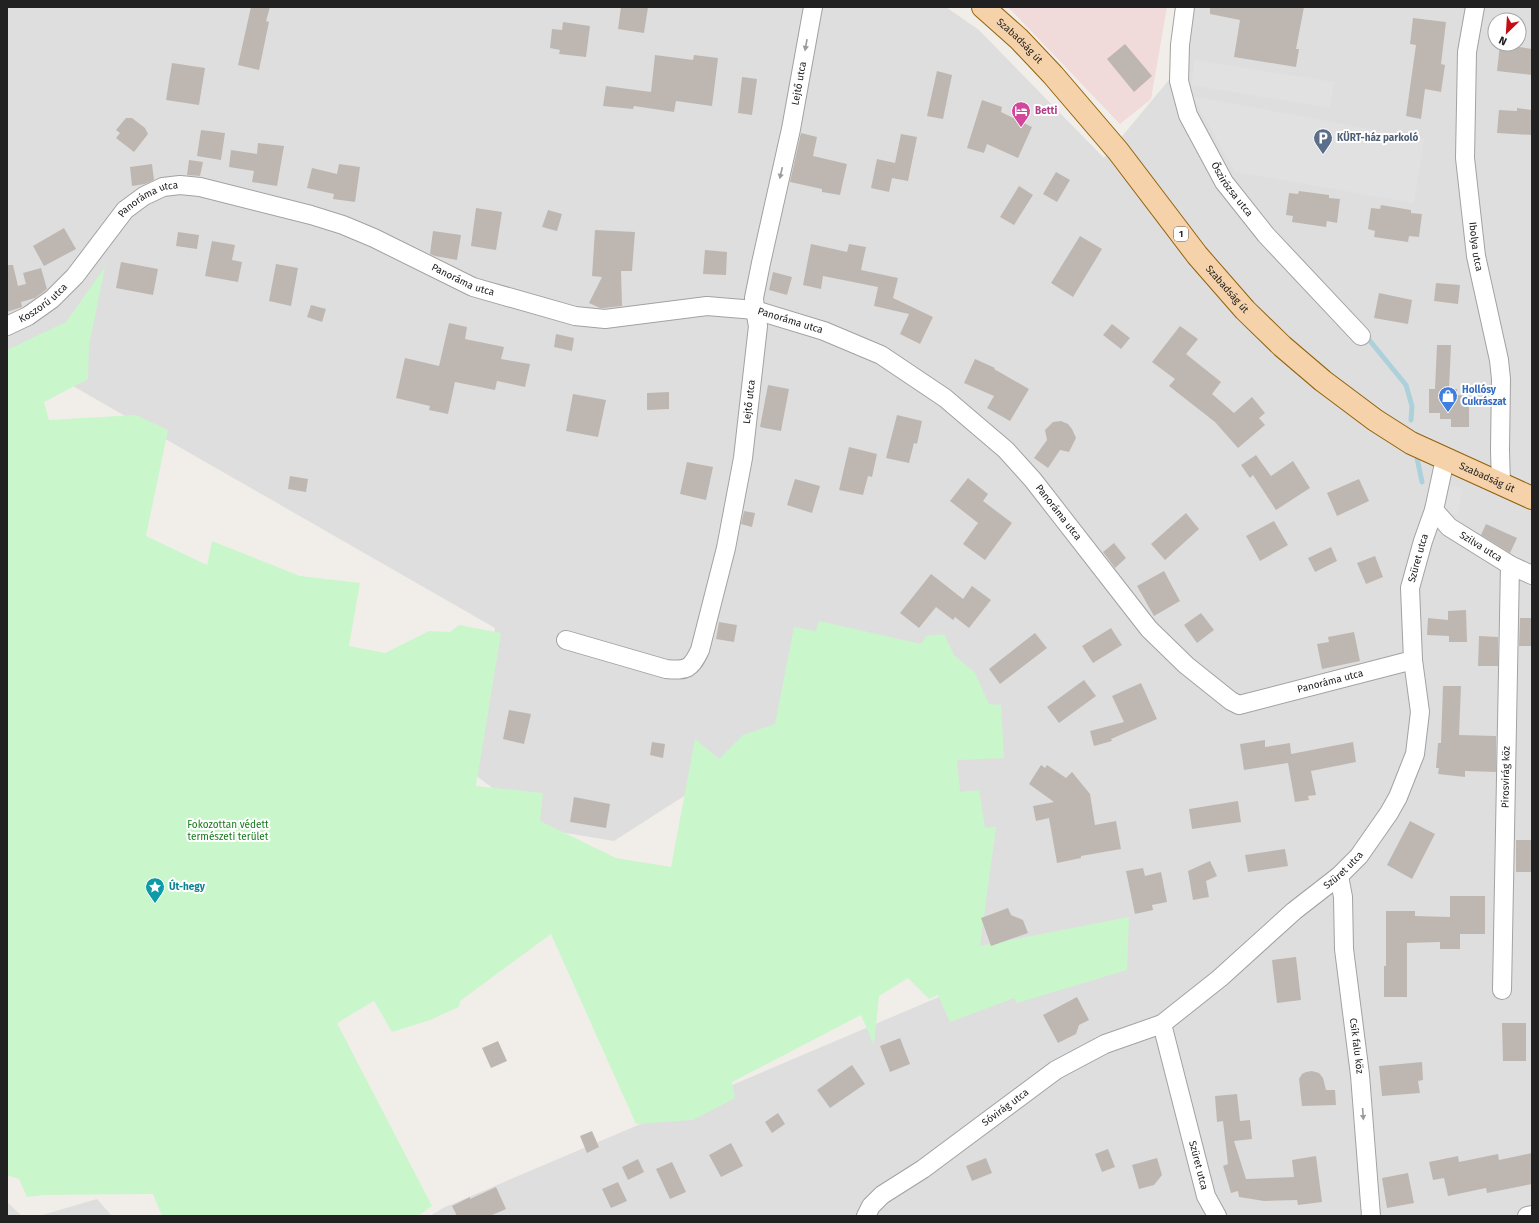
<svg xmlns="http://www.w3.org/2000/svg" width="1539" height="1223" font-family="'Fira Sans',sans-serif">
	<rect width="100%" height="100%" fill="#f1eee9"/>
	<!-- residential -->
	<g fill="#dfdede" fill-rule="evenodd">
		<path d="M7,7H946L979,30L1104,158L1173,75L1175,7H1532V1216H430L443,1208L953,991L776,737L614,841L548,830L474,774L495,628L38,366L7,376ZM1495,20H1519V44H1495Z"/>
		<polygon points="97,1199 112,1216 39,1216"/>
		<polygon points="7,1203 8,1203 22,1216 7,1216"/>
	</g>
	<!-- commercial -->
	<polygon fill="#f0dada" points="1008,7 1167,7 1151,99 1120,124"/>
	<!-- park -->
	<polygon fill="#caf6cc" points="105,267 89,345 88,379 44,402 49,420 136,415 168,430 146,536 207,565 212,541 300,576 360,583 349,646 385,653 429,631 450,632 459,625 501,633 476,786 543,793 540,821 616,858 671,867 695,739 719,759 743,735 775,724 794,627 816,631 819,621 921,644 926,636 944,634 954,655 975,673 989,704 1001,705 1004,758 957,760 960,792 979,790 985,828 996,827 980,946 1129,917 1127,970 1017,1003 1014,998 950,1022 938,995 929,999 908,978 879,996 874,1045 861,1015 732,1082 735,1098 693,1120 636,1124 551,934 460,1001 459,1007 430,1020 392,1032 374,1001 337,1023 432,1206 418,1216 162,1216 153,1194 44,1195 27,1197 19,1179 7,1175 7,350 66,322"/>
	<!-- parking -->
	<g fill="#e1e1e1">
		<polygon points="1195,60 1334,82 1330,108 1191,85"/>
		<polygon points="1192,96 1424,139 1414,203 1235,172"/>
		<polygon points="1440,484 1462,488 1458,515 1434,510"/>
	</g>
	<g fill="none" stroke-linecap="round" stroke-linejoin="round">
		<!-- stream -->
		<g stroke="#add1db" stroke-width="5">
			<polyline points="1370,341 1406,385 1412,406 1411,420"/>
			<polyline points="1417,458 1422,482"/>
		</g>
	</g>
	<!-- building -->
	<g fill="#beb7b1">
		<polygon points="251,7 270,7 266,21 269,22 259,70 238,65"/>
		<polygon points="621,7 648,7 644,33 618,29"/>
		<polygon points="1210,7 1304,7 1296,49 1299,49 1296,67 1234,57 1240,20 1210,14"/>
		<polygon points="1413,18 1446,22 1441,64 1445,65 1441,92 1425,89 1421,119 1406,116 1416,45 1410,44"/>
		<polygon points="563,22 590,26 586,57 559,54 560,50 550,48 552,29 562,30"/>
		<polygon points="1125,44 1152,76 1134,92 1107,59"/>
		<polygon points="1500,44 1532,49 1532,75 1497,71"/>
		<polygon points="655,55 693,60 694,55 718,58 712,106 676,101 674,112 634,106 633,109 603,106 606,86 651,92"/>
		<polygon points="172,63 205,68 199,105 166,100"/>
		<polygon points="937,71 952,75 943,119 927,116"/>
		<polygon points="742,77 757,79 752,115 738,113"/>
		<polygon points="982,100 1002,107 1001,112 1032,127 1018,158 987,144 984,153 967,148"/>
		<polygon points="1517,108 1532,110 1532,135 1497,133 1499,110 1517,111"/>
		<polygon points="126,118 132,118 145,128 148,134 134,152 116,138 120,133 116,130"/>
		<polygon points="201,130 225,133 221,160 197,156"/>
		<polygon points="801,133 817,137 813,156 847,164 840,195 822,192 822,189 790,182"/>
		<polygon points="901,134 917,137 908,181 892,178 889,192 871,188 877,159 895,163"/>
		<polygon points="258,143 284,146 277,186 252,182 254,171 229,167 231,150 257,154"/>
		<polygon points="189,160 203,162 200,176 187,175"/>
		<polygon points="152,164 154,180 145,184 132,186 130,167"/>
		<polygon points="339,164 360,167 355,202 333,199 334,194 307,188 312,168 337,174"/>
		<polygon points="1056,172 1070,180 1057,202 1043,194"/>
		<polygon points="1019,186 1033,195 1014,225 1000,217"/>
		<polygon points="1299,191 1329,195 1329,198 1340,199 1337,223 1327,221 1326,227 1292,222 1293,216 1286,215 1289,193 1298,194"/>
		<polygon points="1381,205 1411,210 1411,213 1422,214 1419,237 1409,236 1408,242 1374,237 1375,231 1368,229 1371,208 1380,209"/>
		<polygon points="476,208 502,212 496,250 471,246"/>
		<polygon points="548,210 562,214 557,231 542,227"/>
		<polygon points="64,228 76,249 44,266 33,246"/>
		<polygon points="595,230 635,232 632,271 621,271 622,306 604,308 600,308 589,303 602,277 592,276"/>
		<polygon points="433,231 461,235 457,260 435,256 430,254"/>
		<polygon points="178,232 199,235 197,249 176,246"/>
		<polygon points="1080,236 1102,249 1073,297 1051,283"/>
		<polygon points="212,241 235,245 232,260 242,262 238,282 205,276"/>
		<polygon points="811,244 847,252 849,244 866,247 861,270 898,278 893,298 933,317 920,344 900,334 909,314 874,306 878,287 823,276 821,289 803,285"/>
		<polygon points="705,250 727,252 726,275 703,274"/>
		<polygon points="121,262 158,269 153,295 116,288"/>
		<polygon points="276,264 298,268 291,306 269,301"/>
		<polygon points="7,265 13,265 18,286 26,284 23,273 41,268 47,289 35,298 21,302 22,307 7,312"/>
		<polygon points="773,272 792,277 787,295 769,290"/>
		<polygon points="1436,283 1460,285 1458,304 1434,301"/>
		<polygon points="1379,293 1412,300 1408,324 1374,318"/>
		<polygon points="311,305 326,309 322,322 307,317"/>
		<polygon points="449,323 467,327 465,339 504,347 501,359 530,364 525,387 497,381 495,390 455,382 448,414 429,410 430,406 396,398 405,358 439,366"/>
		<polygon points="1112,324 1130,338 1121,349 1103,335"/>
		<polygon points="1180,326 1198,339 1186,354 1221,382 1212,394 1234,413 1252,397 1265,413 1259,418 1265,425 1238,448 1215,422 1169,386 1175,379 1152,362"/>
		<polygon points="556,334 574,338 572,351 554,347"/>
		<polygon points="1437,345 1451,345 1449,389 1457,389 1457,395 1469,396 1469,427 1451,427 1451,419 1440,419 1440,413 1429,413 1429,389 1435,389"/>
		<polygon points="975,359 995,368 994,369 1029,389 1010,421 987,408 994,396 964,383"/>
		<polygon points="768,385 789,389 781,431 760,427"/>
		<polygon points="669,392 669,409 647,410 647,393"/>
		<polygon points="573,394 606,400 598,437 566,431"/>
		<polygon points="897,415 922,421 917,444 914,443 909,463 886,458"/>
		<polygon points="1061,421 1068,424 1072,429 1076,438 1069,452 1060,450 1048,468 1034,458 1047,440 1045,430 1053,422"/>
		<polygon points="849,447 877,454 872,477 868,476 863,495 839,490"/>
		<polygon points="1256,455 1271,476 1293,461 1310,488 1276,510 1253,475 1250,478 1241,465"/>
		<polygon points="687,462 713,467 706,500 680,494"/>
		<polygon points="290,476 308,479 306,492 288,489"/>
		<polygon points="968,478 988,494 983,501 1012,523 985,560 963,544 978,523 950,501"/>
		<polygon points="795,479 820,486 812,513 787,505"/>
		<polygon points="1359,479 1369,501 1337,516 1327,493"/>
		<polygon points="744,511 755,513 752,527 741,524"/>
		<polygon points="1186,513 1199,529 1165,560 1151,544"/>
		<polygon points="1274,521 1288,545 1260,561 1246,536"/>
		<polygon points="1486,524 1517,538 1510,553 1481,535"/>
		<polygon points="1114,543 1126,558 1115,568 1103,552"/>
		<polygon points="1331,547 1337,561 1315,572 1308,558"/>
		<polygon points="1375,556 1383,577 1366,584 1357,563"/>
		<polygon points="1164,571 1180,601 1154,616 1137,586"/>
		<polygon points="931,574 963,599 972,586 991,600 969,628 955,617 953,620 936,607 919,628 900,613"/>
		<polygon points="1466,610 1467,642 1449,642 1449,636 1427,635 1428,618 1448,620 1448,611"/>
		<polygon points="1201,613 1214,630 1197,643 1184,625"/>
		<polygon points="1520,618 1532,618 1532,646 1519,646"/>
		<polygon points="719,622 737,625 734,642 716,639"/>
		<polygon points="1111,628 1122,645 1093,663 1082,646"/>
		<polygon points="1354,632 1360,661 1322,669 1317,644 1329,642 1328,637"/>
		<polygon points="1035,633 1047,648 1000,684 989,669"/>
		<polygon points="1479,636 1498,637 1498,666 1478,666"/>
		<polygon points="1084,680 1096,696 1059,723 1047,707"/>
		<polygon points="1141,683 1157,719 1111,739 1112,741 1094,746 1090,731 1124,722 1112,696"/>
		<polygon points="1443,686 1461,686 1459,735 1496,736 1496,772 1465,771 1465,777 1438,774 1439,768 1436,768 1438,743 1441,743"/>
		<polygon points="509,710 531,714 524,744 503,739"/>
		<polygon points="1265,740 1265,747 1290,743 1291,754 1353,742 1356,762 1311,771 1316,795 1308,796 1309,800 1295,802 1288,763 1244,770 1240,744"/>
		<polygon points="652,742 665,744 663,758 650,755"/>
		<polygon points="1041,765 1045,768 1047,765 1066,778 1072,772 1090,794 1095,825 1116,821 1121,849 1081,856 1081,858 1057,863 1049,818 1036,821 1033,806 1054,802 1029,784"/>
		<polygon points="574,797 610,804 606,828 570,822"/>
		<polygon points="1238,801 1241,822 1192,829 1189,809"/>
		<polygon points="1410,821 1435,834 1412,879 1387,865"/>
		<rect x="1516" y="840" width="16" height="32"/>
		<polygon points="1285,849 1288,866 1248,872 1245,855"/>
		<polygon points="1210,861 1217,876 1206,881 1209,897 1193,900 1188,871"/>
		<polygon points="1143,868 1145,876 1161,872 1167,902 1152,905 1153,910 1135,914 1126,871"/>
		<polygon points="1450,896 1485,896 1485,934 1460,934 1460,949 1440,949 1440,942 1407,943 1407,997 1384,997 1384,966 1386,966 1386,911 1415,911 1415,916 1450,917"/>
		<polygon points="1008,908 1011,915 1023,920 1028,933 991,946 981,918"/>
		<polygon points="1296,957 1301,1000 1277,1003 1272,960"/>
		<polygon points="1077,997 1089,1020 1079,1025 1076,1034 1058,1043 1043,1015"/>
		<polygon points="1502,1023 1526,1023 1526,1061 1503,1061"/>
		<polygon points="900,1038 910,1064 890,1072 880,1046"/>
		<polygon points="498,1041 507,1061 491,1068 482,1048"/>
		<polygon points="1422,1062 1423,1080 1418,1081 1420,1093 1382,1096 1379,1066"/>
		<polygon points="852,1065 865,1084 830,1108 817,1090"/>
		<polygon points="1312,1071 1319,1073 1323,1078 1326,1090 1335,1090 1336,1105 1302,1106 1299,1079 1302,1074 1306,1072"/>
		<polygon points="1237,1094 1240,1121 1250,1120 1252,1139 1234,1141 1246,1179 1294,1177 1292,1160 1316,1156 1322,1202 1298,1205 1297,1200 1264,1201 1239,1197 1238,1191 1231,1193 1223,1166 1228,1164 1223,1121 1217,1122 1215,1096"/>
		<polygon points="778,1113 785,1124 772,1133 765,1122"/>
		<polygon points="592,1131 599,1147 587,1153 580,1136"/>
		<polygon points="731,1143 743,1166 721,1177 709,1155"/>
		<polygon points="1108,1149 1115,1167 1102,1172 1095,1154"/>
		<polygon points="1532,1153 1532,1184 1487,1193 1486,1188 1448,1196 1444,1178 1433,1180 1429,1162 1458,1156 1459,1162 1498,1154 1499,1160"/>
		<polygon points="986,1158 992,1173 972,1181 966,1166"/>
		<polygon points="1157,1158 1162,1175 1154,1185 1139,1189 1132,1165"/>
		<polygon points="638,1159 644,1172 628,1180 622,1167"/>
		<polygon points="672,1162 686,1192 670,1199 656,1169"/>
		<polygon points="1408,1173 1414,1203 1387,1208 1382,1178"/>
		<polygon points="618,1182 627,1201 611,1208 602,1189"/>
		<polygon points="496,1187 506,1209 490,1216 457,1216 452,1206 470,1197 470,1199"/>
	</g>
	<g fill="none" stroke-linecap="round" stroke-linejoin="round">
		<defs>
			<g id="minor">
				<path id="s1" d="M1185,7L1180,45L1179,81L1188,115L1224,182L1266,235L1361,336"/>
				<path id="s2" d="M1475,7L1467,52L1465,158L1476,256L1499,360L1501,379L1500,450L1501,485"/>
				<path id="s3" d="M7,326L28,316L52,299L75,276L125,210L144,196L163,187L180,185L200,187L311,215L343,225L374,238L473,287L575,316L605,319L707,306L755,310L824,331L881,355L945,398L1006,450L1033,480L1149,629L1186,665L1231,701L1239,705L1413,660"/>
				<path id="s4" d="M1434,510L1449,527L1510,565L1532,575"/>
				<path id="s5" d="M566,640L666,669C687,671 691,669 700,650L726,548L743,458L758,326L755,310L754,298L761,263L791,129L813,7"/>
				<path id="s6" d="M1339,876L1343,897L1344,949L1360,1075L1371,1216"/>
				<path id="s7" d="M1502,990L1510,565"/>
				<path id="s8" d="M1162,1024L1206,1196L1217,1216"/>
				<path id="s9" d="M866,1216L871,1206L882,1195L923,1169L1056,1070L1105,1044L1162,1024L1220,978L1294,911L1339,876L1359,856L1389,813L1398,797L1415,754L1420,712L1413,660L1410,588L1423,541L1434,510L1445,459"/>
				<polyline points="1527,1216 1532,1215"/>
			</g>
			<g id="primary">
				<path id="s10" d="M983,7L1019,39L1053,75L1118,151L1197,255L1245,310L1282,346L1323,381L1375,420L1411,443L1532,498"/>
			</g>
		</defs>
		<!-- minor casing -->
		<use href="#minor" stroke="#a2a2a2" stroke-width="20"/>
		<!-- primary casing -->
		<use href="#primary" stroke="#93620c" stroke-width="24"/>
		<!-- minor -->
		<use href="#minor" stroke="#fff" stroke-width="18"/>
		<!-- primary -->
		<use href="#primary" stroke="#f5d2a9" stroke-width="22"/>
	</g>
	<!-- one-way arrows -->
	<defs><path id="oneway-solid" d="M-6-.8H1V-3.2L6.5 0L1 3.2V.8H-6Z"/></defs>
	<g fill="#9b9b9b">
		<use href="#oneway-solid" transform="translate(806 45) rotate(100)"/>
		<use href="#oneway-solid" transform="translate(781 173) rotate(103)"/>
		<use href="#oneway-solid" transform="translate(1363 1114) rotate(86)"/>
	</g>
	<!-- icons -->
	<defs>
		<symbol id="hotel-pin" viewBox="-11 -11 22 30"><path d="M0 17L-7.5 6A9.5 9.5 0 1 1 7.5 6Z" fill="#d1479c" stroke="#fff"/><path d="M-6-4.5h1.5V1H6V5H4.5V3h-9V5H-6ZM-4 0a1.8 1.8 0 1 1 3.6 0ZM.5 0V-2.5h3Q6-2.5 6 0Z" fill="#fff"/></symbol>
		<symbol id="parking-pin" viewBox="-11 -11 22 30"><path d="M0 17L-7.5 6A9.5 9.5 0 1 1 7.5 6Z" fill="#5c6f8a" stroke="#fff"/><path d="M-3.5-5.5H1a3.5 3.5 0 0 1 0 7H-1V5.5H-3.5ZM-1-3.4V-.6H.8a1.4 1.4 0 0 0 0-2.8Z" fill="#fff"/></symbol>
		<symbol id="shop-pin" viewBox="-11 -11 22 30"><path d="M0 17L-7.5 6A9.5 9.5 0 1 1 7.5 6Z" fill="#3f7fe0" stroke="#fff"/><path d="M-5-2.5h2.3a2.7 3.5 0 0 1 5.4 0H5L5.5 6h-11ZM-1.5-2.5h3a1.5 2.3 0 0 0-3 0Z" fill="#fff"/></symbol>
		<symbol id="sight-pin" viewBox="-11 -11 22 30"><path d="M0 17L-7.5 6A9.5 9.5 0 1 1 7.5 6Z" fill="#0f9aa8" stroke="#fff"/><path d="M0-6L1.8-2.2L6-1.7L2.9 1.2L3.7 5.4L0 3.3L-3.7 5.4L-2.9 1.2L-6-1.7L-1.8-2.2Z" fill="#fff"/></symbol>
	</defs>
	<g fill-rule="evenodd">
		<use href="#hotel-pin" x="1010" y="100" width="22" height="30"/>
		<use href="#parking-pin" x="1312" y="127" width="22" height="30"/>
		<use href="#shop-pin" x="1437" y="385" width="22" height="30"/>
		<use href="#sight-pin" x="144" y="876" width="22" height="30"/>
	</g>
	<g text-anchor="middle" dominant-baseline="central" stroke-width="4" stroke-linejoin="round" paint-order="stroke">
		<!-- shield labels -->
		<rect fill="#fff" stroke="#646464" stroke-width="1" x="1174" y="227" width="14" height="14" rx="3"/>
		<g font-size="9" font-weight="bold" fill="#212121">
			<text x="1181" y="234">1</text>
		</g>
		<!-- street labels -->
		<g font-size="10" fill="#212121" stroke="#fff">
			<text stroke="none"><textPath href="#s10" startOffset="50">Szabadság út</textPath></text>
			<text stroke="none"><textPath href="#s5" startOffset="725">Lejtő utca</textPath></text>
			<text stroke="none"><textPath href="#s1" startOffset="196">Őszirózsa utca</textPath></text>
			<text stroke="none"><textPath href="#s3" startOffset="194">Panoráma utca</textPath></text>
			<text stroke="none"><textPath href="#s2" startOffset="241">Ibolya utca</textPath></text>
			<text stroke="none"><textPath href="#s3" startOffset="530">Panoráma utca</textPath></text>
			<text stroke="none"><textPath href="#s10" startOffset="374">Szabadság út</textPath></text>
			<text stroke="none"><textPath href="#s3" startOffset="43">Koszorú utca</textPath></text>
			<text stroke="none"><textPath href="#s3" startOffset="866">Panoráma utca</textPath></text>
			<text stroke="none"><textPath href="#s5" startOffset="401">Lejtő utca</textPath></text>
			<text stroke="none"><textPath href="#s10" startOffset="698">Szabadság út</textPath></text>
			<text stroke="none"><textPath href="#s3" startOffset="1202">Panoráma utca</textPath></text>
			<text stroke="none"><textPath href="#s4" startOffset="60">Szilva utca</textPath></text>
			<text stroke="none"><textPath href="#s9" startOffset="931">Szüret utca</textPath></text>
			<text stroke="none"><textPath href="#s3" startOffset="1562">Panoráma utca</textPath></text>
			<text stroke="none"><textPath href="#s7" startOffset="213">Pirosvirág köz</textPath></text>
			<text stroke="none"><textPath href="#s9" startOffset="595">Szüret utca</textPath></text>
			<text stroke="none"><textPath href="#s6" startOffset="171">Csík falu köz</textPath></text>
			<text stroke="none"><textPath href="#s9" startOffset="178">Sóvirág utca</textPath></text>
			<text stroke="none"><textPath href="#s8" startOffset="146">Szüret utca</textPath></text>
		</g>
		<!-- hotel labels -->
		<g font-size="10" font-weight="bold" fill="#b23c85" stroke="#fff" text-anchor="start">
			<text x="1035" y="111">Betti</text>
		</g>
		<!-- service labels -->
		<g font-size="10" font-weight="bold" fill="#4e5e75" stroke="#fff" text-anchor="start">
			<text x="1337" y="138">KÜRT-ház parkoló</text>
		</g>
		<!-- shop labels -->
		<g font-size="10" font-weight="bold" fill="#366cbe" stroke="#fff" text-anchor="start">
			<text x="1462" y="390">Hollósy<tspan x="1462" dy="12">Cukrászat</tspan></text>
		</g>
		<!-- park labels -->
		<g font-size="10" fill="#157a1a" stroke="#fff">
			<text x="228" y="825">Fokozottan védett<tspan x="228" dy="12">természeti terület</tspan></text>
		</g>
		<!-- culture labels -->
		<g font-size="10" font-weight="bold" fill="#0d838f" stroke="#fff" text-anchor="start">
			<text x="169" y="887">Út-hegy</text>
		</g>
	</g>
	<!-- border -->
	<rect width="1539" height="1223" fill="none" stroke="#212121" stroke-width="16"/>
	<!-- north arrow -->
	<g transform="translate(1507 32) rotate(205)"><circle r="19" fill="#ffffff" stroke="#a6a6a6"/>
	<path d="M0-3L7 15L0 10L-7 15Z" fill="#c30f14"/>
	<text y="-6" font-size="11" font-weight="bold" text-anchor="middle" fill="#212121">N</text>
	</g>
</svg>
